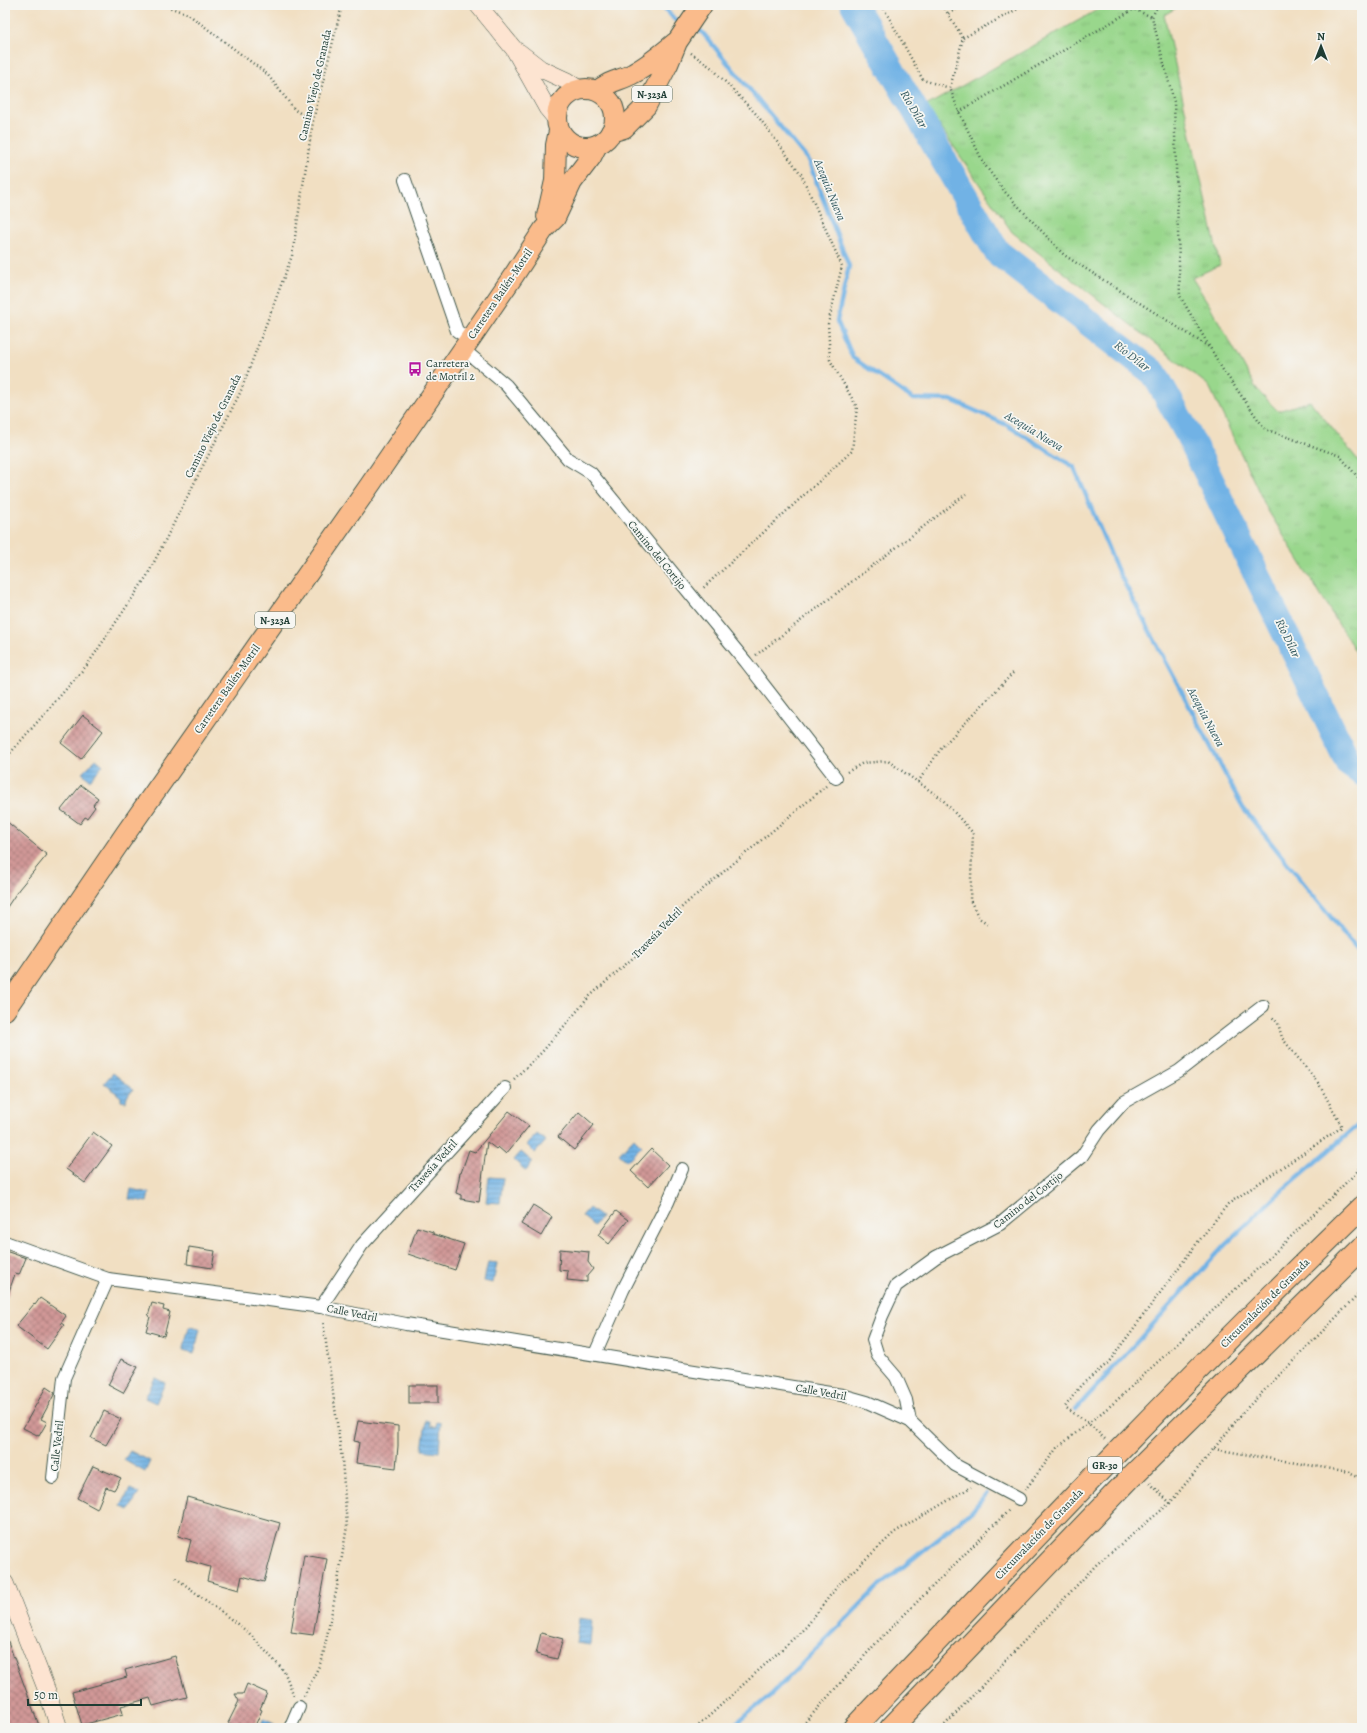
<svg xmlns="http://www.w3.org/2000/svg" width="1367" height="1733" font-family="Alegreya,serif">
	<defs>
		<pattern id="grass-tufts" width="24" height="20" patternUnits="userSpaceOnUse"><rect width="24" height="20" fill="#99d78c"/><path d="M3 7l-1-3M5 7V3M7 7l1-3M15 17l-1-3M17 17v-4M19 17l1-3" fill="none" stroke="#83b979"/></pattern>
		<pattern id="water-rules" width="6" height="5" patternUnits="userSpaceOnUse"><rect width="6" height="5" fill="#71b2e5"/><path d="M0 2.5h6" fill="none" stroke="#5c92ba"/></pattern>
		<pattern id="building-cross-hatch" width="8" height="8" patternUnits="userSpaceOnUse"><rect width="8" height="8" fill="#d19897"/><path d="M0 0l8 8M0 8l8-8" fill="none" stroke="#a97d7c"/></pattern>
	</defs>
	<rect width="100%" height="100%" fill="#f6f6f2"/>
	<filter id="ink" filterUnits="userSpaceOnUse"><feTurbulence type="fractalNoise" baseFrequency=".025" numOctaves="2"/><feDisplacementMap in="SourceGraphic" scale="8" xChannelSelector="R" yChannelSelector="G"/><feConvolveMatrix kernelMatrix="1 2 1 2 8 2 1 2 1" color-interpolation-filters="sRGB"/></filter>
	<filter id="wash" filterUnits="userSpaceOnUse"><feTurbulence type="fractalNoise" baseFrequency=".012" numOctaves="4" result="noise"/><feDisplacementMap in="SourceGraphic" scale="16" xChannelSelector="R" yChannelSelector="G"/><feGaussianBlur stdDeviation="0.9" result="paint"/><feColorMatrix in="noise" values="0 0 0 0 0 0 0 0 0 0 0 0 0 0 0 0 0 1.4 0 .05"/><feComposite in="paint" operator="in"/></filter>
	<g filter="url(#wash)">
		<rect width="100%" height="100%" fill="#f1dfc2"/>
		<!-- grass -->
		<polygon fill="url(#grass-tufts)" stroke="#5c8a60" points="1106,5 1181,5 1164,15 1220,265 1192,278 1210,306 1257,390 1278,411 1310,401 1362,465 1362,662 1267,509 1209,386 1012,232 926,106"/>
		<!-- water -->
		<g fill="url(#water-rules)" stroke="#48788c">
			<polygon points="96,759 103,765 90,780 82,773"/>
			<polygon points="113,1073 133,1089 127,1097 126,1102 121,1101 121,1097 104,1083"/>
			<polygon points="537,1134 546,1141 535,1153 527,1145"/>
			<polygon points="634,1138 642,1146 627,1161 619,1154"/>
			<polygon points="521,1152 533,1162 526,1171 514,1160"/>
			<polygon points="489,1177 503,1178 500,1203 486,1202"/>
			<polygon points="131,1189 149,1193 147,1202 129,1199"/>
			<polygon points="589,1208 601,1217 594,1226 582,1216"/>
			<polygon points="488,1262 497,1263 493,1283 484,1281"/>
			<polygon points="189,1327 200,1329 194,1354 183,1351"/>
			<polygon points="155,1378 165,1383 156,1403 145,1398"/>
			<polygon points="426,1421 430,1421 430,1426 436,1427 437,1422 441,1422 439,1452 422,1450"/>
			<polygon points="130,1451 150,1461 145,1472 124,1460"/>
			<polygon points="130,1489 139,1493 129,1510 121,1506"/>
			<polygon points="579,1618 592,1620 590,1645 576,1643"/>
			<polygon points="264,1718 274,1723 272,1728 259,1728"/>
		</g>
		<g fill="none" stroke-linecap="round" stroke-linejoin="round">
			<!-- stream -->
			<g stroke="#71b2e5" stroke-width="4.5">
				<polyline points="662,5 675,20 684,24"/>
				<polyline points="693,28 702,32 808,160 849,266 837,321 853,358 913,399 951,400 1007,425 1074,467 1117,569 1243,808 1362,956"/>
				<polyline points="1076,1409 1225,1245 1277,1195 1362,1122"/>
				<polyline points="730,1728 771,1695 877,1588 973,1510 986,1494"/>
			</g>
			<!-- river -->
			<polyline stroke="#71b2e5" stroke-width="27" points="854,5 997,252 1154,373 1188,434 1349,764 1362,773"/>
		</g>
		<g id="blocks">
			<!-- building -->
			<g fill="url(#building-cross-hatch)">
				<polygon points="83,715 103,731 81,759 61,743"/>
				<polygon points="81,785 98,798 93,805 95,807 87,818 85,817 80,824 61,810"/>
				<polygon points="5,820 47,855 19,889 5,910"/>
				<polygon points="509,1111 529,1126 506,1154 498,1147 496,1149 487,1142 479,1202 461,1199 461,1195 456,1193 460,1173 461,1173 469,1150 475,1152"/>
				<polygon points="579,1112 594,1125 574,1150 558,1137"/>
				<polygon points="93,1132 112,1146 85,1183 66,1169"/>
				<polygon points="651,1149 668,1165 648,1187 631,1171"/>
				<polygon points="533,1205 552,1217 541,1236 521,1224"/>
				<polygon points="616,1211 628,1220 609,1244 598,1235"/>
				<polygon points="417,1227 433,1232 433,1234 464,1244 455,1270 408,1254"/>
				<polygon points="189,1247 215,1251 212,1268 187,1264"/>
				<polygon points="560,1249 589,1252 588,1262 593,1269 587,1276 587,1282 567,1280 568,1271 559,1270"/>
				<polygon points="5,1251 26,1258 19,1275 15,1274 7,1297 5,1297"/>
				<polygon points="40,1298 66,1316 61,1323 64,1325 47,1349 16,1326 34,1304 35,1305"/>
				<polygon points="152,1303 164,1306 163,1310 170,1312 164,1336 146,1331 150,1317 148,1316"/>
				<polygon points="121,1359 138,1367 123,1393 108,1385"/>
				<rect x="409" y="1385" width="29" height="18"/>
				<polygon points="46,1387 55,1393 41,1419 47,1422 39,1436 23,1428"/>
				<polygon points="104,1411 121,1419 106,1445 91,1438"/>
				<polygon points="358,1421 398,1426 398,1446 396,1468 356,1463 359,1442 354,1441"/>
				<polygon points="93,1466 121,1478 114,1490 106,1487 97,1509 77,1498"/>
				<polygon points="187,1497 280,1523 264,1582 242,1576 239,1590 207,1581 210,1567 186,1560 191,1540 178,1536"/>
				<polygon points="304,1555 327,1559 313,1635 291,1632"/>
				<polygon points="541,1633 563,1639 557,1659 536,1654"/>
				<polygon points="5,1636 6,1636 40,1728 5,1728"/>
				<polygon points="175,1656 187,1697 153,1706 150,1698 121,1706 123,1714 82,1725 72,1692 127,1677 125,1670"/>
				<polygon points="247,1684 267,1693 260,1709 262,1710 254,1728 239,1728 228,1723 239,1701 235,1694 243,1694"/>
			</g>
		</g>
	</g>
	<g filter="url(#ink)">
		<use href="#blocks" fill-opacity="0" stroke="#3e5549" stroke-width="1"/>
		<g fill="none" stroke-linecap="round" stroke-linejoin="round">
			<defs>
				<g id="street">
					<polyline points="405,180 457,331 469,339"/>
					<polyline points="463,349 506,385 568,459 591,473 746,662 836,778"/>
					<polyline points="5,1242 108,1279 321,1307 406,1324 842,1395 867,1402 910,1421 955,1465 1019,1499"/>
					<polyline points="321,1307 362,1245 505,1088"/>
					<polyline points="595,1354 623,1290 668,1202 682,1169"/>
					<polyline points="910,1421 906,1400 896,1377 878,1356 873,1340 882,1316 896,1286 936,1257 1000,1224 1082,1156 1099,1130 1124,1102 1179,1071 1263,1006"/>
					<polyline points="53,1478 64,1378 108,1279"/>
					<polyline points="290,1728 299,1707"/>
				</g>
				<g id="secondary">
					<polyline points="478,5 514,49 547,108 556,119"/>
					<polyline points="519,52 541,69 567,81 579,89"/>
					<polyline points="5,1583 47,1691 59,1728"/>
				</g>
				<g id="primary">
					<circle cx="586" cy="118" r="29"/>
					<path d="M598,91C611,79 621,81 634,73C649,65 662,54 675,43"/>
					<polyline points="611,132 624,128 646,106 668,64 677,42 702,5"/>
					<polyline points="547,216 555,181 556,145 559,131"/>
					<polyline points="5,1010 126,833 370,485 514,275 544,229 555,218 572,182 591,157 597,145"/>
				</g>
				<g id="highway">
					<path d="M854,1728C1021,1552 1188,1375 1362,1207"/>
					<polyline points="891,1728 1130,1478 1362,1248"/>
				</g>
			</defs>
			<!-- street casing -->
			<use href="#street" stroke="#3e5549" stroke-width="14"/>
			<!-- secondary casing -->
			<use href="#secondary" stroke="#3e5549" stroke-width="18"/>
			<!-- primary casing -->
			<use href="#primary" stroke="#3e5549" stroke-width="22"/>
			<!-- highway casing -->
			<use href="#highway" stroke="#3e5549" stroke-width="24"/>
			<!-- path -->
			<g stroke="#3e5549" stroke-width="2.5" stroke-dasharray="1 3" stroke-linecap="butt">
				<polyline points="163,5 188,14 267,74 295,110 313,121"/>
				<polyline points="882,5 923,80 950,88"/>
				<polyline points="943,5 948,14"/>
				<polyline points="963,5 948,14 963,38 950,88 959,112 984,164 1005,192 1064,255 1209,347"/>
				<polyline points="1124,5 1152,17"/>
				<polyline points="1158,5 1152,17 1174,102 1180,296 1223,370 1265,429 1340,456 1362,482"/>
				<polyline points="963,38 1025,5"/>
				<polyline points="691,53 712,68 757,115 801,174 842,266 828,324 830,360 857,407 852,451 702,589"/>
				<polyline points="959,112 1134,9"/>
				<polyline points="756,655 966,494"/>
				<polyline points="5,759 88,664 147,576 240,393 292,256 313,121 342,5"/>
				<polyline points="847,772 863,763 888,761 942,799 973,833 970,900 979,918 990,925"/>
				<polyline points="918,782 942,747 1013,673"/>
				<polyline points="514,1079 542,1052 590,996 643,949 684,905 826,786"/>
				<polyline points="1105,1439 1088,1423 1065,1407 1081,1385 1108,1363 1194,1247 1228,1204 1342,1127 1319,1084 1282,1038 1278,1023 1271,1016"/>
				<polyline points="1214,1449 1349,1472 1362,1478"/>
				<polyline points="1150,1483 1170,1503"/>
				<polyline points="1025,1490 1057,1448 1115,1402 1270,1257 1362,1167"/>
				<polyline points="176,1578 248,1632 284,1671 294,1696"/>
				<polyline points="304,1696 322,1660 337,1587 347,1526 342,1459 323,1321"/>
				<polyline points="696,1728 806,1627 839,1584 895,1532 971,1487"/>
				<polyline points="800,1728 878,1641 1010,1509"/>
				<polyline points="942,1728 1097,1564 1170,1503 1245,1410 1362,1291"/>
			</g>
			<!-- street -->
			<use href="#street" stroke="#fff" stroke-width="12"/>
			<!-- secondary -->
			<use href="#secondary" stroke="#fde4d1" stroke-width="17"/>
			<!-- primary -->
			<use href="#primary" stroke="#fabb8b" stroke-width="20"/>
			<!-- highway -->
			<use href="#highway" stroke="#fabb8b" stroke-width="22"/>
		</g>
	</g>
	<!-- icons -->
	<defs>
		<symbol id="bus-bare" viewBox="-9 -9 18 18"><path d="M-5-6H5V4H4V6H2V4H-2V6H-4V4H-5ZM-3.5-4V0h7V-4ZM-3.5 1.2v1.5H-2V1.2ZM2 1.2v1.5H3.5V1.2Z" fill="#b5179e" stroke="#f6f6f2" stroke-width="2.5" paint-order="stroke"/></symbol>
	</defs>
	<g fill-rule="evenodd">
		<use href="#bus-bare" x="405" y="359" width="20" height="20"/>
	</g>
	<g text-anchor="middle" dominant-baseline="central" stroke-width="3.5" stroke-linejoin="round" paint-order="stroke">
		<!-- shield labels -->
		<g fill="#f6f6f2" stroke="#60746d" stroke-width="1">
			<rect x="632" y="86" width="40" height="16" rx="3"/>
			<rect x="255" y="612" width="40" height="16" rx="3"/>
			<rect x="1088" y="1457" width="34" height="16" rx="3"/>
		</g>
		<g font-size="10" font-weight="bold" fill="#1f3d34">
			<text x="652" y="94">N-323A</text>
			<text x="275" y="620">N-323A</text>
			<text x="1105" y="1465">GR-30</text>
		</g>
		<!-- street labels -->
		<g font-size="11" fill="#1f3d34" stroke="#f6f6f2">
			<text transform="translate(315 85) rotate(-77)">Camino Viejo de Granada</text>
			<text transform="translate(500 294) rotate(-56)">Carretera Bailén-Motril</text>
			<text transform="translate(213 426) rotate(-64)">Camino Viejo de Granada</text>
			<text transform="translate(657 555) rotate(51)">Camino del Cortijo</text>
			<text transform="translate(227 689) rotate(-55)">Carretera Bailén-Motril</text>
			<text transform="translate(657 933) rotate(-46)">Travesía Vedril</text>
			<text transform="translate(433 1166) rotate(-48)">Travesía Vedril</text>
			<text transform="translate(1028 1200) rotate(-38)">Camino del Cortijo</text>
			<text transform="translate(1265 1303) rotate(-45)">Circunvalación de Granada</text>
			<text transform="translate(352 1313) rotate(11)">Calle Vedril</text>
			<text transform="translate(821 1392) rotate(10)">Calle Vedril</text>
			<text transform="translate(57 1446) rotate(-84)">Calle Vedril</text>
			<text transform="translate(1039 1534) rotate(-46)">Circunvalación de Granada</text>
		</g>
		<!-- poi labels -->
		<g font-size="11" fill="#1f3d34" stroke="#f6f6f2" text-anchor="start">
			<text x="426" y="363">Carretera<tspan x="426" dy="13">de Motril 2</tspan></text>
		</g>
		<!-- water labels -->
		<g font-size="12" font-style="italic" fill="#345a60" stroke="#f6f6f2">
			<text transform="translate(914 109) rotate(60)">Río Dílar</text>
			<text transform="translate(830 190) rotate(68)">Acequia Nueva</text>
			<text transform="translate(1132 356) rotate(38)">Río Dílar</text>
			<text transform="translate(1034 431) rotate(31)">Acequia Nueva</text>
			<text transform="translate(1288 638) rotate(64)">Río Dílar</text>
			<text transform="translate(1206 717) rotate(62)">Acequia Nueva</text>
		</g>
	</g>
	<!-- margin -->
	<rect width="1367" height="1733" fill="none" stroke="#f6f6f2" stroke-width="20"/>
	<!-- north arrow -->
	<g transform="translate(1321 46)" stroke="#f6f6f2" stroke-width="3" paint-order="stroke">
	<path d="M0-3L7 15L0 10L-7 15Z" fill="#1f3d34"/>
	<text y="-6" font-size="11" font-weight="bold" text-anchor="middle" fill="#1f3d34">N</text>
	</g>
	<!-- scale -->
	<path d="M28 1699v6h113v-6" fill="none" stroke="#1f3d34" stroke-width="2"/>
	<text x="34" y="1699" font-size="12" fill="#1f3d34" stroke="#f6f6f2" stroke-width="3" paint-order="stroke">50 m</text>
</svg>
